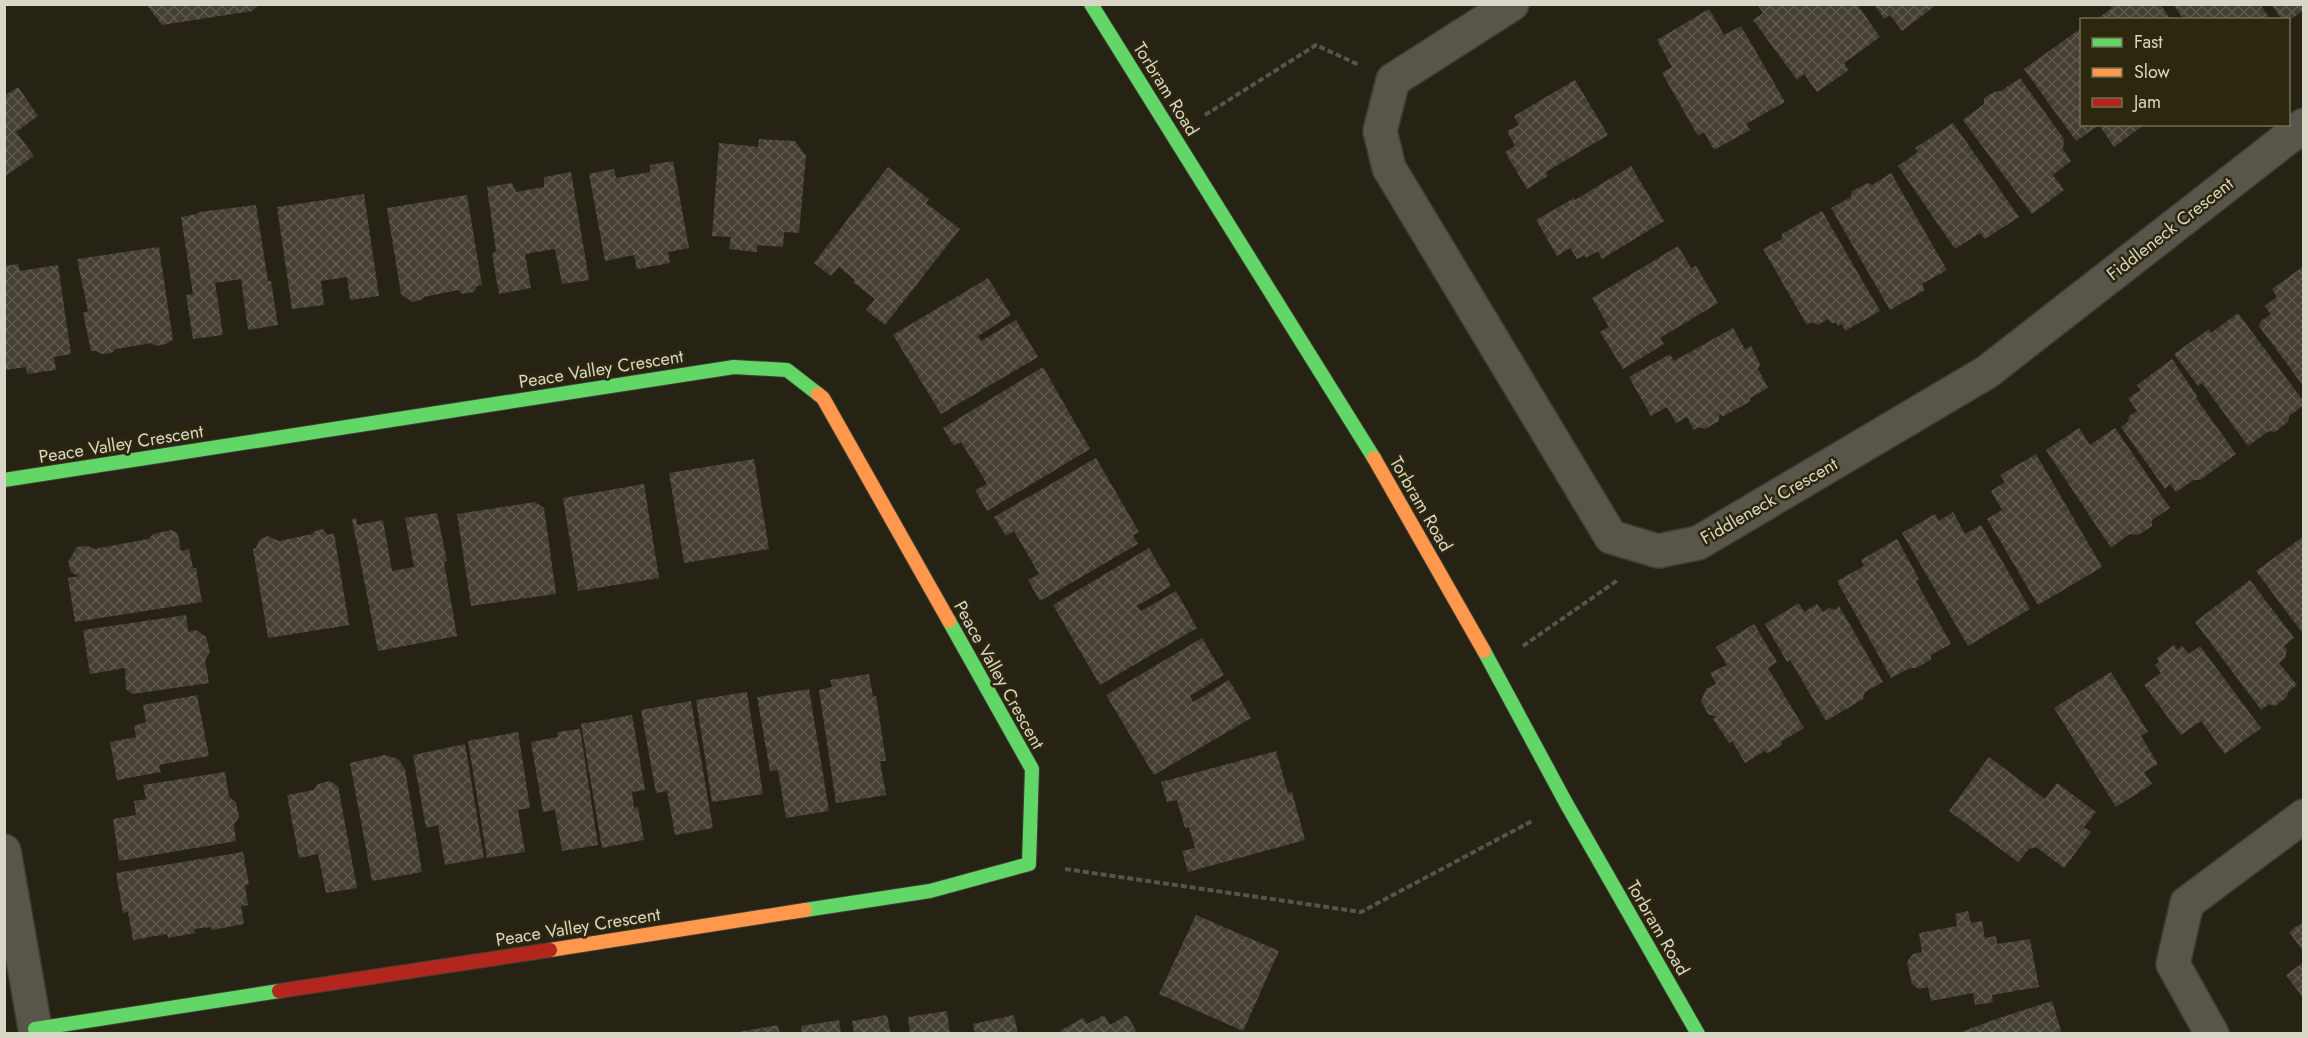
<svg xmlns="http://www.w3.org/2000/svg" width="2308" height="1038" font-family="Jost,sans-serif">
	<defs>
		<pattern id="building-cross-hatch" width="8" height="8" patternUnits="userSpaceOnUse" patternTransform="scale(1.5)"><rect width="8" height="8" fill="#453e32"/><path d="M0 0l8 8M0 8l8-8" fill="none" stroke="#5f594e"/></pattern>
	</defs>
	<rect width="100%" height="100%" fill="#262314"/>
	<!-- building -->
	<g fill="url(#building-cross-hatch)">
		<polygon points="146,4 260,4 252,11 162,25"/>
		<polygon points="1757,4 1857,4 1880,37 1844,63 1849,70 1817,92 1804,74 1797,80 1753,20 1763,13"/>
		<polygon points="1874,4 1933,4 1935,6 1902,31 1890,15 1884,19"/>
		<polygon points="2109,4 2160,4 2171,20 2096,20 2112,8"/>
		<polygon points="2173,4 2260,4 2271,20 2184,20"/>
		<polygon points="2271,4 2304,4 2304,10 2288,21 2282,20"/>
		<polygon points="1709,9 1724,35 1741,26 1785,102 1746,124 1750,130 1714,150 1704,132 1698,136 1662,73 1672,67 1657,40"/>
		<polygon points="2080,29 2082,31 2082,124 2145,124 2114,147 2099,125 2076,141 2024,69"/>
		<polygon points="2020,78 2064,139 2063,149 2071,161 2053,175 2064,190 2032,214 1963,120 1984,104 1984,98 1994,92 2001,91"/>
		<polygon points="1575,80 1608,135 1546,172 1548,176 1527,189 1505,152 1515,146 1507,131 1519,125 1514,116"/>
		<polygon points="18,87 38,116 16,132 34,156 4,177 4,96"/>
		<polygon points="1953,123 2019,217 1985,239 1980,233 1955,249 1898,166 1918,152 1915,148"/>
		<polygon points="759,139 795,141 806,156 799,233 784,232 783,247 757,245 757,252 729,249 731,237 712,236 719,143 758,147"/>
		<polygon points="673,161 689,248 668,252 670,263 637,269 634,255 605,261 589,174 614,169 616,178 650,172 650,165"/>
		<polygon points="1631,166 1664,221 1602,259 1598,251 1586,258 1584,256 1577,259 1570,248 1557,256 1536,220 1574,198 1575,200"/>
		<polygon points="888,167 929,199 926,203 960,229 885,325 866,310 875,299 853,282 855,280 839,267 831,276 814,263"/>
		<polygon points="571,172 589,280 562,284 555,249 525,254 531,288 499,294 492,254 496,251 487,187 512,183 516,192 544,187 544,177"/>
		<polygon points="1891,173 1947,270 1922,284 1925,290 1890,310 1831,208 1851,197 1852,191 1868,183 1872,185"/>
		<polygon points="364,194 379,296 350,300 347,277 321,281 324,305 292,309 277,207"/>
		<polygon points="467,195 482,285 477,286 474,292 463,294 458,290 424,297 421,300 412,302 401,294 387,208"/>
		<polygon points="256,205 268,281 271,281 278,325 248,330 241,279 215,283 223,335 193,339 186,295 193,294 181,217 197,214 199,212"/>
		<polygon points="1822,211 1880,311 1845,331 1842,324 1838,326 1836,322 1832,324 1828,319 1818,325 1812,322 1807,325 1763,249 1782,239 1782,234"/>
		<polygon points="1678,246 1691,268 1696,266 1718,303 1660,338 1664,344 1623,369 1600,332 1609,327 1592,298"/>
		<polygon points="159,247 173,340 166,344 156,346 151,343 116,349 112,353 102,354 96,351 91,351 83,313 88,311 77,259"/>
		<polygon points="18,264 20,271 58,265 71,354 54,357 56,370 27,374 26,367 6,370 4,360 4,266"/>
		<polygon points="2304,266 2304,387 2259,326 2261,321 2271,314 2264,306 2277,297 2272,289"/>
		<polygon points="988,278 1011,315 978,336 981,341 1016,320 1038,357 941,414 893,335"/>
		<polygon points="2238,313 2304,402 2304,405 2289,416 2288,422 2275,432 2269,431 2248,446 2202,383 2198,386 2174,354 2209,329 2211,333"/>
		<polygon points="1733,328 1745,349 1751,346 1760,364 1758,369 1768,388 1750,398 1751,401 1722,417 1721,414 1719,415 1719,421 1705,429 1698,427 1694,430 1687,417 1676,423 1667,407 1651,416 1629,377 1670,354 1674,361"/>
		<polygon points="2172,359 2197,396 2196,398 2236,454 2200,480 2194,480 2176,492 2170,484 2165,489 2121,427 2128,422 2129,416 2137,411 2128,398 2141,390 2137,385"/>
		<polygon points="1043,367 1090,449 987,511 975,490 987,484 961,442 954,446 943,428"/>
		<polygon points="2079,428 2090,445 2115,428 2170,508 2152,520 2152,526 2138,535 2130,534 2111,548 2046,450"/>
		<polygon points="2036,454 2102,567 2038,605 1987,519 2002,510 1991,491 2005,482 2000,475"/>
		<polygon points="1096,458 1139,532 1133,535 1138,544 1040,601 1028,580 1039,574 1014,531 1006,536 994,517"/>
		<polygon points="754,459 769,549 684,563 669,473"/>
		<polygon points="644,484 659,578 578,591 563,498"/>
		<polygon points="535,502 544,508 556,594 471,606 457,514"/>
		<polygon points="1953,512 1965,534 1981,525 2030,609 1968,646 1902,533 1935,514 1939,521"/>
		<polygon points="437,513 447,561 444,562 457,636 378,651 352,519 356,518 357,525 383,520 392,571 414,567 405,518"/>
		<polygon points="323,529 328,535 334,533 349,625 268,638 253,549 256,548 259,540 268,536 279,541 312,534 315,531"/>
		<polygon points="172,530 178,534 181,551 189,549 193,568 196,568 202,602 75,622 68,578 79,576 71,572 68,562 77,547 88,546 94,549 148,539 153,534"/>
		<polygon points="2304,536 2304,635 2256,571"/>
		<polygon points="1897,539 1919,579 1916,581 1951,644 1931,655 1931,660 1916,668 1910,668 1891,678 1837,581 1864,566 1861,560"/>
		<polygon points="1149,548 1171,586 1137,606 1141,611 1176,591 1197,628 1100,685 1053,605"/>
		<polygon points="2250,580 2294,638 2284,646 2287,649 2285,658 2279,663 2297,685 2288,692 2287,697 2275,706 2269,704 2261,710 2195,622"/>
		<polygon points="1799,603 1804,612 1817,604 1823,612 1829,608 1835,610 1839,606 1883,682 1865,692 1863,699 1826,721 1790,660 1787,662 1765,624"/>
		<polygon points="186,615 188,632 196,630 206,637 210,652 205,660 209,683 132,694 126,689 125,668 90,674 83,630"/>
		<polygon points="1754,624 1777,662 1768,668 1804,728 1782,741 1782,745 1768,753 1764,751 1745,763 1732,741 1729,743 1713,719 1716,717 1708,714 1701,701 1706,689 1716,684 1710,673 1727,665 1716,647"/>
		<polygon points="1202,638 1224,675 1190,696 1193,702 1229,680 1251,718 1154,775 1106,695"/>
		<polygon points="2174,645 2177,650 2182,646 2189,654 2200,646 2261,728 2225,754 2201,721 2181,735 2144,685 2161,673 2155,665 2159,662 2157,658"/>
		<polygon points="2111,672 2148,732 2141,736 2158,764 2144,772 2152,784 2116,807 2054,708"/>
		<polygon points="869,674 873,697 876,696 886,761 880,761 886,795 836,803 819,690 832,687 830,680"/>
		<polygon points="809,689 829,811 786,818 778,770 770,771 757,697"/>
		<polygon points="747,692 763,794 712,802 696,700"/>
		<polygon points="197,695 209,756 159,765 161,772 117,780 110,742 136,737 134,726 146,722 143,705"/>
		<polygon points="691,701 713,828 675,835 667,791 656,793 641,710"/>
		<polygon points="632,715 645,790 632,792 634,808 638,807 644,840 602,848 581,724"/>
		<polygon points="580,729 598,845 562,851 555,810 543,812 531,742 558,737 557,732"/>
		<polygon points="518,732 530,808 518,810 525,852 487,858 468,741"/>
		<polygon points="465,744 484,858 445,865 438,825 426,828 413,755"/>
		<polygon points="1276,751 1288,793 1292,792 1305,840 1188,872 1182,851 1195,848 1189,827 1185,828 1177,800 1167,802 1161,782"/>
		<polygon points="385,755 398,759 405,769 422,872 372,881 350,763"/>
		<polygon points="1989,757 2045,799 2057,783 2096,812 2084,827 2091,832 2064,868 2036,847 2029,849 2018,862 1949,811"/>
		<polygon points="225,772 229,797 236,802 239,817 234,824 236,841 119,861 113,819 136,815 134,801 146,799 143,785"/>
		<polygon points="329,781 338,786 357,888 326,893 318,854 299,858 287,795 314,790 318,784"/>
		<polygon points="243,852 249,884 245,885 248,905 241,906 244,924 212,930 211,927 194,929 195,933 168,938 167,934 133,940 128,912 123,913 116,873"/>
		<polygon points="1968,911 1971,923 1982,921 1985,938 1996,936 1997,944 2030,939 2039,987 1992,995 1993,1002 1975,1005 1973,993 1931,1001 1928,987 1919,989 1912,984 1907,962 1913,954 1922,952 1919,933 1957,926 1955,914"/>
		<polygon points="1196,915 1279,951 1243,1031 1159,994"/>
		<polygon points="2304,921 2304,952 2289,932"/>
		<polygon points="2304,962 2304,999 2286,975"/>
		<polygon points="2052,1001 2062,1034 1956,1034 1996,1019"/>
		<polygon points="947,1011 950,1034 910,1034 908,1017"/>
		<polygon points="887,1015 891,1034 854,1034 852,1021"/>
		<polygon points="1014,1015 1018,1034 975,1034 973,1024"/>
		<polygon points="1104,1015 1110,1025 1127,1015 1138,1034 1062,1034 1060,1031 1083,1018 1087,1024"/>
		<polygon points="839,1020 841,1034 802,1034 801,1026"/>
		<polygon points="778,1025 780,1034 738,1034 738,1032"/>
	</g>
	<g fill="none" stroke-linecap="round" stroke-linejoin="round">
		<defs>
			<g id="street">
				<polyline points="1512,4 1393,80 1380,131 1389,168 1611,537 1658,551 1698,543 1987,372 2304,125"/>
				<polyline points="4,851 36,1034"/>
				<polyline points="2212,1034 2173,964 2187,903 2304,816"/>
			</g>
			<g id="fast">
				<polyline points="1091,4 1374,458"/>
				<polyline points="4,480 734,367 787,370 818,394"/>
				<polyline points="1484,651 1566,803 1698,1034"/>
				<polyline points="805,910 930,891 1029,864 1032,769 949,621"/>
				<polyline points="35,1029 279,991"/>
			</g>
			<g id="slow">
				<polyline points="818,394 823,398 949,621"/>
				<polyline points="1374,458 1484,651"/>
				<polyline points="550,950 805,910"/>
			</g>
			<polyline id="jam" points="279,991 550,950"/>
		</defs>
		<!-- street casing -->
		<use href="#street" stroke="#3f3d32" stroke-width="36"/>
		<!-- fast casing -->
		<use href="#fast" stroke="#3f3d32" stroke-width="16"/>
		<!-- slow casing -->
		<use href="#slow" stroke="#3f3d32" stroke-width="16"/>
		<!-- jam casing -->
		<use href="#jam" stroke="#3f3d32" stroke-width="16"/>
		<!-- path -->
		<g stroke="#56554b" stroke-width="4" stroke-dasharray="6 3" stroke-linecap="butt">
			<polyline points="1205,115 1316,45 1359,65"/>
			<polyline points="1523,646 1618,580"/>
			<polyline points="1065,869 1361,912 1532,821"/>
		</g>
		<!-- street -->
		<use href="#street" stroke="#58564b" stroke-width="33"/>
		<!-- fast -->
		<use href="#fast" stroke="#63d668" stroke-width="14"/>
		<!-- slow -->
		<use href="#slow" stroke="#ff974d" stroke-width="14"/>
		<!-- jam -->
		<use href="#jam" stroke="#b3261e" stroke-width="14"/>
	</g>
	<g text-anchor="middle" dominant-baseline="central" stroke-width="5" stroke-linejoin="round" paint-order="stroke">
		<!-- street labels -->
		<g font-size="18" fill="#d8d6c6" stroke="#2d280d">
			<text transform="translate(1166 89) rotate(58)">Torbram Road</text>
			<text transform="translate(2170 229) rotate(-38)">Fiddleneck Crescent</text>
			<text transform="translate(601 369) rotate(-9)">Peace Valley Crescent</text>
			<text transform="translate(121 444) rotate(-9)">Peace Valley Crescent</text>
			<text transform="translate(1769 501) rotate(-30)">Fiddleneck Crescent</text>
			<text transform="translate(1421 504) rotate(60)">Torbram Road</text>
			<text transform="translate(999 675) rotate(61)">Peace Valley Crescent</text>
			<text transform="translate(578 927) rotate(-9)">Peace Valley Crescent</text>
			<text transform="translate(1658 928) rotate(60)">Torbram Road</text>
		</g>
	</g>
	<!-- border -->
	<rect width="2308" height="1038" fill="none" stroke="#d8d6c6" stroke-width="12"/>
	<!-- legend -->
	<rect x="2080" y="18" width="210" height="108" fill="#2d280d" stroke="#716e57" stroke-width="1.5"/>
	<rect x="2092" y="38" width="30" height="9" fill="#63d668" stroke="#716e57" stroke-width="1.5"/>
	<text x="2134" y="48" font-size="18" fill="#d8d6c6">Fast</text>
	<rect x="2092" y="68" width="30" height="9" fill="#ff974d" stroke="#716e57" stroke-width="1.5"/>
	<text x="2134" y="78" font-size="18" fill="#d8d6c6">Slow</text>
	<rect x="2092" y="98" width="30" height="9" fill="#b3261e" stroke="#716e57" stroke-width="1.5"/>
	<text x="2134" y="108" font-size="18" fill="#d8d6c6">Jam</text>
</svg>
